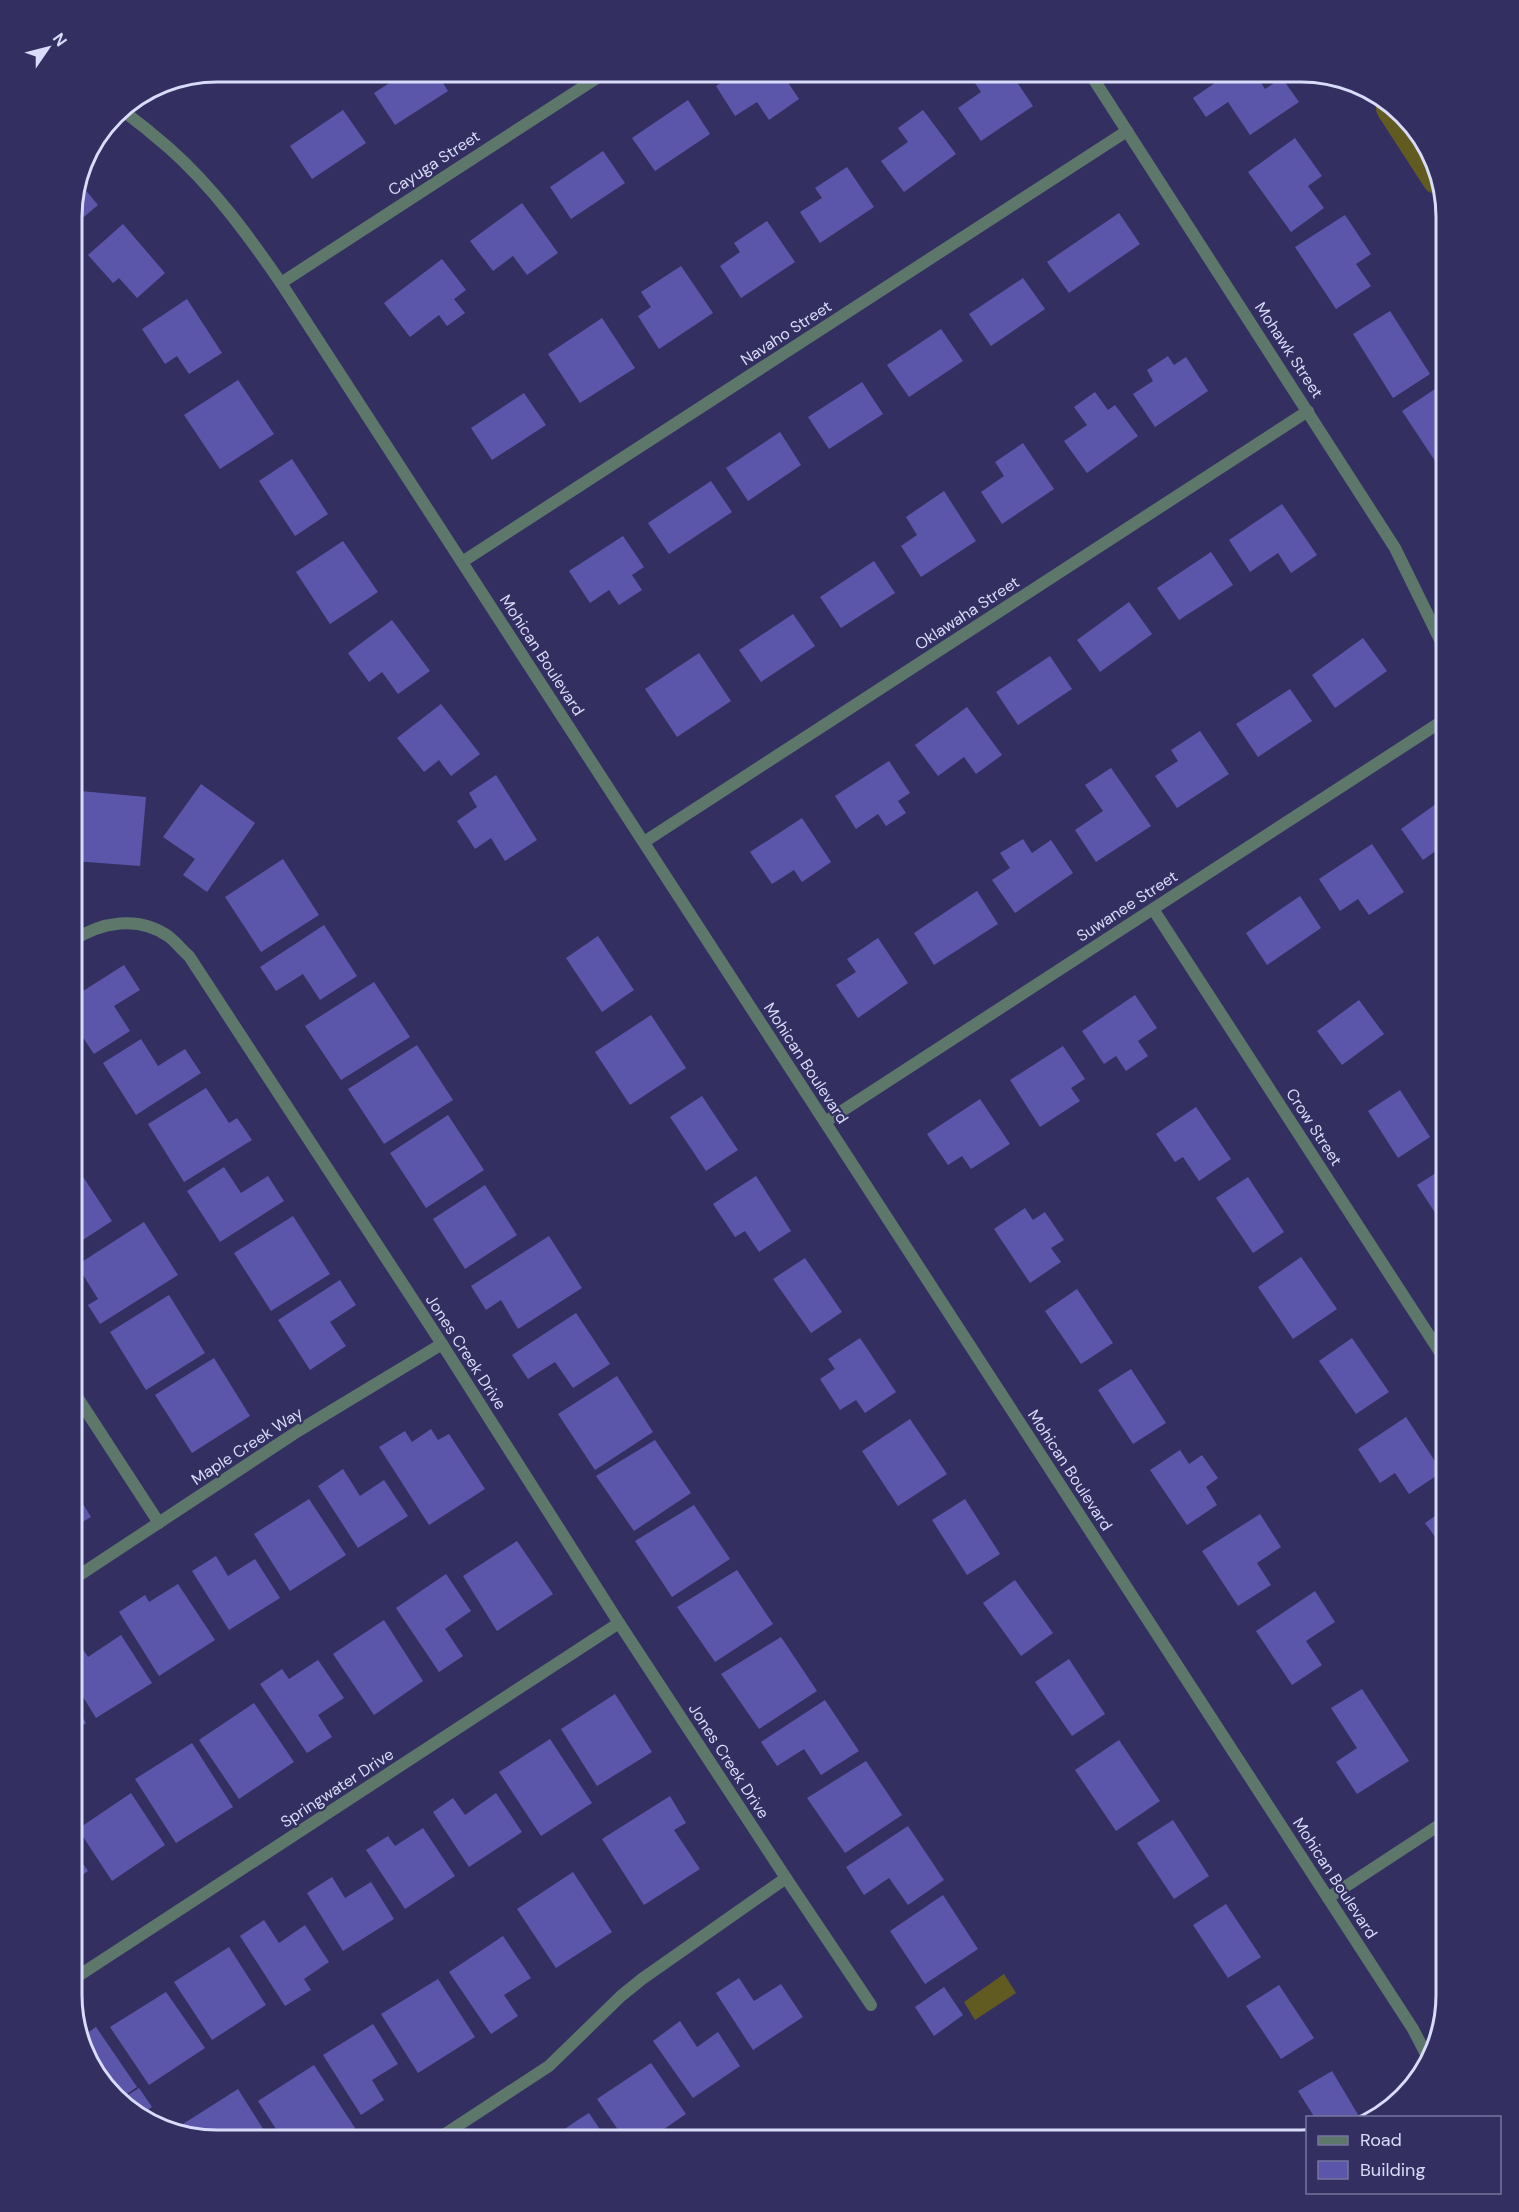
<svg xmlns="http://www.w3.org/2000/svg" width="1519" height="2212" font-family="'DM Sans',sans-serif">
	<rect width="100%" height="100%" fill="#333061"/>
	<!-- water -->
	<polygon fill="#615b22" points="1004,1974 1016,1993 975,2020 964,2002"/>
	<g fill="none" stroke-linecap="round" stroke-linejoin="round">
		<!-- canal -->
		<polyline stroke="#615b22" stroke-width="30" points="1391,108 1437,179"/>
	</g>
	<!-- building -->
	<g fill="#5b56aa">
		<polygon points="385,72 436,72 448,91 395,125 374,93 391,82"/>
		<polygon points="737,72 781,72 799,99 769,120 757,102 735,116 716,86"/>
		<polygon points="979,72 1010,72 1033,106 981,141 958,108 981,92 971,77"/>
		<polygon points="1231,72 1254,72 1265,89 1282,78 1299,102 1250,135 1228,102 1206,117 1193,98"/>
		<polygon points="688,100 710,134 655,171 632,138"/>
		<polygon points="343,110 366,143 312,179 290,146"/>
		<polygon points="923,110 956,154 904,192 881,161 908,142 898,128"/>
		<polygon points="1295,138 1322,176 1308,186 1324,208 1291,232 1248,172"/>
		<polygon points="603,151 625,183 571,219 550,187"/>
		<polygon points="847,167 874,207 820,243 800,212 822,198 815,188"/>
		<polygon points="79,182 98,205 72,227 72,209"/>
		<polygon points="522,203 558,253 527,275 513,256 493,271 470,241"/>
		<polygon points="1119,213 1140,244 1069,293 1047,262"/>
		<polygon points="1345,215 1371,254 1356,264 1371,286 1336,309 1295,247"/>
		<polygon points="767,221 795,262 741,298 720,266 740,252 734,243"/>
		<polygon points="123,224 165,273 137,298 119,278 113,283 88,255"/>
		<polygon points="442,259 466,290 454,299 465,313 447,326 439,315 410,337 384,303"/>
		<polygon points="681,266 713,313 659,349 638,316 651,307 641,292"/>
		<polygon points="1023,278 1045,309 991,346 969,314"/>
		<polygon points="187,299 222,353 189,374 177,356 165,364 142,329"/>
		<polygon points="1390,311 1430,374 1393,398 1353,334"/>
		<polygon points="602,318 635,368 580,403 548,354"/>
		<polygon points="941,329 963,361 909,397 887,365"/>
		<polygon points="1168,356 1174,365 1186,357 1208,391 1155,427 1133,394 1153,381 1147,370"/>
		<polygon points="238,380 274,434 220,469 184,415"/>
		<polygon points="1447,381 1447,479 1402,411"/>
		<polygon points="862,382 883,414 829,449 808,417"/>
		<polygon points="1095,392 1108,410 1115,405 1138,436 1087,473 1064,441 1087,425 1074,407"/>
		<polygon points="524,393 546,425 492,460 471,428"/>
		<polygon points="780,432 801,465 748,501 726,468"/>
		<polygon points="1023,443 1054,489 1002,524 981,492 1004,476 995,462"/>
		<polygon points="292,459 328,514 295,536 259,481"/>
		<polygon points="711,481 732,512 669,554 648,523"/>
		<polygon points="944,491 976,541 921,577 901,546 917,535 906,517"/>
		<polygon points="1282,504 1317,555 1291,573 1278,553 1250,572 1229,540"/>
		<polygon points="623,536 644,567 632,575 642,590 619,605 609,590 590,603 569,571"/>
		<polygon points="343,541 378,592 330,624 296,572"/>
		<polygon points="1211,552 1233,585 1179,620 1157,588"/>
		<polygon points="874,561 895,593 841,628 820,597"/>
		<polygon points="1129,602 1152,634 1100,672 1077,640"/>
		<polygon points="793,614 815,646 761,682 739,650"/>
		<polygon points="392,620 430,671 398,694 382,672 369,682 348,653"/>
		<polygon points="1363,638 1387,671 1335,708 1312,675"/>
		<polygon points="699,653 731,701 677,737 645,689"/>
		<polygon points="1050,656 1072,689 1018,725 996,692"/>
		<polygon points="1290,689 1312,721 1258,757 1236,724"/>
		<polygon points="441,704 480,754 451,776 439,760 424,772 397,738"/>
		<polygon points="967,707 1002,755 976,774 964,757 938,776 915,745"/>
		<polygon points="1200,731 1229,774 1177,808 1155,776 1178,761 1171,750"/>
		<polygon points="889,761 910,793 898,801 906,813 886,826 878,814 856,829 835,796"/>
		<polygon points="1111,768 1151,826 1096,862 1075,830 1103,811 1085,785"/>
		<polygon points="496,775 537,840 505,861 491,838 475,849 457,821 477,807 469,793"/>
		<polygon points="201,784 255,823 207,892 183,875 195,859 163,837"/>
		<polygon points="80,791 146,797 140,866 74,861"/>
		<polygon points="1447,796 1447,843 1423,860 1401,829"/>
		<polygon points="802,818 831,862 802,882 794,870 772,884 750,852"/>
		<polygon points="1023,839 1032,853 1051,840 1073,873 1015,913 992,880 1010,868 1000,853"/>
		<polygon points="1372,844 1404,892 1369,915 1358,899 1340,911 1319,879"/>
		<polygon points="283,859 319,915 261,952 225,897"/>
		<polygon points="977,891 998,924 934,965 914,933"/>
		<polygon points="1300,896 1321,928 1267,965 1246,933"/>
		<polygon points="324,925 357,976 320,1000 303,974 276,991 260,967"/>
		<polygon points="598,936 634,990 602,1012 566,958"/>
		<polygon points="878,938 908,983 858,1018 836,985 856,972 847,959"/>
		<polygon points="124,965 140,990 114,1006 130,1031 94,1054 72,1021 72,998"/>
		<polygon points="374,982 410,1037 341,1080 305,1026"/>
		<polygon points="1135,995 1157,1028 1138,1041 1148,1056 1126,1071 1116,1056 1104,1064 1082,1031"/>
		<polygon points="1359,1000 1384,1034 1342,1065 1317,1031"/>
		<polygon points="651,1015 686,1068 630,1105 595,1052"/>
		<polygon points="141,1039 158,1066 185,1049 201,1073 136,1115 103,1063"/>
		<polygon points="417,1045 453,1100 384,1144 348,1089"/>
		<polygon points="1063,1046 1085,1079 1071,1088 1080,1101 1040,1127 1010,1080"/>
		<polygon points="206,1088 229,1123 237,1118 252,1140 184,1182 148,1124"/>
		<polygon points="1400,1090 1430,1137 1398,1158 1368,1111"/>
		<polygon points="702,1096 738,1150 706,1171 670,1117"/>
		<polygon points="980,1099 1010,1144 971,1169 962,1156 948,1165 927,1134"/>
		<polygon points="1196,1107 1231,1159 1199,1181 1183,1157 1175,1162 1156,1134"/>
		<polygon points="448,1115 484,1170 426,1208 390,1153"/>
		<polygon points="1447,1166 1447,1231 1417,1185"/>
		<polygon points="224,1167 241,1193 268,1176 284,1201 220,1242 187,1191"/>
		<polygon points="80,1172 112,1221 72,1247 72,1177"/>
		<polygon points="756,1176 791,1231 759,1252 745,1231 735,1237 713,1204"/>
		<polygon points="1248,1177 1284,1232 1253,1253 1216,1198"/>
		<polygon points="485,1185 517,1235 465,1269 433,1219"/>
		<polygon points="1025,1208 1033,1220 1045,1212 1064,1240 1051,1248 1061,1262 1030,1283 994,1229"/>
		<polygon points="293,1216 330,1274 271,1311 234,1253"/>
		<polygon points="144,1222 178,1275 100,1324 88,1305 98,1299 77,1265"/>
		<polygon points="549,1236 582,1288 518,1329 501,1300 486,1310 471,1286"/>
		<polygon points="1301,1257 1337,1309 1293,1339 1258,1287"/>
		<polygon points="805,1258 842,1312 811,1333 773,1279"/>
		<polygon points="340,1280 356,1305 330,1322 346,1346 310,1370 278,1320"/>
		<polygon points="1077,1289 1113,1343 1081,1364 1045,1311"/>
		<polygon points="169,1295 205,1353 146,1390 110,1332"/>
		<polygon points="576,1313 610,1364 573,1388 555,1362 528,1379 512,1355"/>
		<polygon points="860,1338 896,1392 865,1413 856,1400 840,1410 820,1379 835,1369 828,1359"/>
		<polygon points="1352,1338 1389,1392 1356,1414 1319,1361"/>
		<polygon points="214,1358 250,1416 192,1453 155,1395"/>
		<polygon points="1131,1369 1166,1423 1133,1444 1098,1390"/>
		<polygon points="617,1376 653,1432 595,1470 558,1414"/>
		<polygon points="1406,1417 1442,1472 1409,1494 1395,1473 1380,1483 1358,1449"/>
		<polygon points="910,1419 947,1474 898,1506 862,1451"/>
		<polygon points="431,1429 438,1440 449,1434 485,1489 429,1525 379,1447 405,1431 412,1442"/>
		<polygon points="655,1440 691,1493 634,1531 596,1476"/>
		<polygon points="1180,1450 1189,1464 1202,1455 1218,1478 1206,1487 1217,1505 1187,1525 1150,1470"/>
		<polygon points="343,1469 360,1496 384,1480 408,1516 358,1548 318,1486"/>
		<polygon points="72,1486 91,1517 72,1528"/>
		<polygon points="309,1499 346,1555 290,1591 254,1534"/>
		<polygon points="965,1499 1000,1554 967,1575 932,1520"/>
		<polygon points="694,1505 730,1559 672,1597 635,1541"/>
		<polygon points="1447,1508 1447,1553 1425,1523"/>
		<polygon points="1260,1514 1281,1547 1257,1563 1271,1585 1238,1606 1202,1551"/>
		<polygon points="517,1541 553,1594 497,1631 463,1576"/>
		<polygon points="216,1556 228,1576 255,1559 280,1598 229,1630 192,1571"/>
		<polygon points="737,1570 773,1624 715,1662 677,1607"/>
		<polygon points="446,1574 471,1611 445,1629 463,1656 439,1672 396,1608"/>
		<polygon points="1015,1580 1053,1633 1021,1656 983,1603"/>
		<polygon points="178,1584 215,1640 159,1676 119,1612 145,1595 149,1602"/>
		<polygon points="1315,1591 1335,1622 1306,1641 1322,1665 1292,1685 1256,1631"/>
		<polygon points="384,1620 423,1681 374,1715 333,1654"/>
		<polygon points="121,1635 152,1683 96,1718 72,1679 72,1650 80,1645 88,1657"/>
		<polygon points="781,1637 817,1691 759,1729 721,1674"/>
		<polygon points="1069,1659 1105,1714 1072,1736 1035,1682"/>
		<polygon points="318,1660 344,1698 318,1715 332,1737 307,1753 260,1684 282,1669 289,1679"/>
		<polygon points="1362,1689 1409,1761 1357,1794 1336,1762 1357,1748 1331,1708"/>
		<polygon points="615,1694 652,1752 597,1786 561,1729"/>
		<polygon points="825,1700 859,1751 821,1775 804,1749 777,1766 761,1742"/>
		<polygon points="72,1701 86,1723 72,1732"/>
		<polygon points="254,1703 294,1762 239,1799 199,1740"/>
		<polygon points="550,1739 592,1803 541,1836 499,1772"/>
		<polygon points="1119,1740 1160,1801 1116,1831 1075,1770"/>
		<polygon points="192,1743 233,1807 176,1843 135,1779"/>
		<polygon points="866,1761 902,1815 845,1853 807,1798"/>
		<polygon points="131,1793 165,1845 112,1881 78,1829"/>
		<polygon points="496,1793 522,1832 469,1867 433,1812 453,1798 465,1815"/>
		<polygon points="670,1796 686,1823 674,1830 700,1869 644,1905 602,1839"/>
		<polygon points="1173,1820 1209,1876 1174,1899 1137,1843"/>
		<polygon points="908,1826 944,1880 908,1905 889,1878 864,1895 846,1867"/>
		<polygon points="423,1828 455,1876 405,1909 366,1850 388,1836 395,1846"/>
		<polygon points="72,1848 88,1871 72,1882"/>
		<polygon points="573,1872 612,1932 556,1968 517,1909"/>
		<polygon points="332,1877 345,1898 371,1882 394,1919 343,1951 307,1893"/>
		<polygon points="943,1895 978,1949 925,1984 890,1931"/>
		<polygon points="1447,1899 1447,1924 1435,1906"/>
		<polygon points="1226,1904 1261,1957 1228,1978 1193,1925"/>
		<polygon points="264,1920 279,1943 305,1925 329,1962 304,1979 311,1990 285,2006 240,1936"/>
		<polygon points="503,1936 531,1978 504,1995 518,2016 491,2034 449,1972"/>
		<polygon points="229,1947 266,2005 212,2040 174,1982"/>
		<polygon points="739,1978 754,2001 781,1984 803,2017 753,2050 716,1993"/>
		<polygon points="438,1979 475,2037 418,2073 381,2014"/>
		<polygon points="1279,1985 1314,2038 1281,2059 1246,2006"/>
		<polygon points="944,1987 963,2015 934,2036 915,2007"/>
		<polygon points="166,1992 205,2048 149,2085 110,2027"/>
		<polygon points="680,2021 697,2047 718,2032 740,2066 693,2098 653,2041"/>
		<polygon points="373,2024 398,2064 372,2080 384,2100 361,2115 323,2055"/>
		<polygon points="96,2027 137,2087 121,2098 91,2067 83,2036"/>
		<polygon points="651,2063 686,2114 648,2140 625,2140 597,2099"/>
		<polygon points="314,2065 355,2128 337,2140 283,2140 258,2101"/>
		<polygon points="1332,2071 1360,2118 1315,2118 1298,2091"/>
		<polygon points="139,2088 152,2107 139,2116 122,2099"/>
		<polygon points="238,2089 270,2140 209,2140 189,2133 183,2124"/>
		<polygon points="589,2113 607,2140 548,2140 581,2118"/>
	</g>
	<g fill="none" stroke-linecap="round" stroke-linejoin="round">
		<!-- street -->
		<g stroke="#5d786b" stroke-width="12">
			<polyline points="1089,72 1395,548 1447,654"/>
			<path d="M122,110C138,122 154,135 169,148C213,187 248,235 281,283L1413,2029L1429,2060"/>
			<polyline points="281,283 606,72"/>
			<polyline points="462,562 1127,131"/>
			<polyline points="644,842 1308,411"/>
			<polyline points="1153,909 1447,1363"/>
			<path d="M72,941C101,922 138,915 168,936C176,942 182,950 189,956L442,1344L619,1623L786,1878L642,1979L621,1996L549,2066L436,2140"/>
			<polyline points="825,1122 1447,718"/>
			<polyline points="72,1389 159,1523"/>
			<polyline points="72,1580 298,1431 442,1344"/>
			<polyline points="786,1878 871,2005"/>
			<polyline points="1328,1898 1447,1820"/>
			<polyline points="72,1980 619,1623"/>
		</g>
	</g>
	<g text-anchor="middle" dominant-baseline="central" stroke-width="4.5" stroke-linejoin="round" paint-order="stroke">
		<!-- street labels -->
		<g font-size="16" fill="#d9dbfa" stroke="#333061">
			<text transform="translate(434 163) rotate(-33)">Cayuga Street</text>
			<text transform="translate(786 333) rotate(-33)">Navaho Street</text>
			<text transform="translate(1289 350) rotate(57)">Mohawk Street</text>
			<text transform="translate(967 613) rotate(-33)">Oklawaha Street</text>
			<text transform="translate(542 655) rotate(57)">Mohican Boulevard</text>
			<text transform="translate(1127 906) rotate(-33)">Suwanee Street</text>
			<text transform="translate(806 1063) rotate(57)">Mohican Boulevard</text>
			<text transform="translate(1314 1127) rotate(57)">Crow Street</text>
			<text transform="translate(466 1352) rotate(57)">Jones Creek Drive</text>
			<text transform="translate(247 1446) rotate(-33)">Maple Creek Way</text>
			<text transform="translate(1070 1470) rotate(57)">Mohican Boulevard</text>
			<text transform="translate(729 1761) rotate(57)">Jones Creek Drive</text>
			<text transform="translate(337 1788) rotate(-33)">Springwater Drive</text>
			<text transform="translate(1335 1878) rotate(57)">Mohican Boulevard</text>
		</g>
	</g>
	<!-- crop -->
	<path d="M0 0H1519V2212H0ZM217 82H1301A135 135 0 0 1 1436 217V1995A135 135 0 0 1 1301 2130H217A135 135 0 0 1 82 1995V217A135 135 0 0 1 217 82Z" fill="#333061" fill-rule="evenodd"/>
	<path fill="none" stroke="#d9dbfa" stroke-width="3" d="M217 82H1301A135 135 0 0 1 1436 217V1995A135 135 0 0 1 1301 2130H217A135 135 0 0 1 82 1995V217A135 135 0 0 1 217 82Z"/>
	<!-- legend -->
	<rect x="1306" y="2116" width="195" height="78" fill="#333061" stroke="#75749e" stroke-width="1.5"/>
	<rect x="1318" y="2136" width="30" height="9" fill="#5d786b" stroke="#75749e" stroke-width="1.5"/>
	<text x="1360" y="2146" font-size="18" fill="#d9dbfa">Road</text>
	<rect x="1318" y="2161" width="30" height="18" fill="#5b56aa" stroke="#75749e" stroke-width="1.5"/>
	<text x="1360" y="2176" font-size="18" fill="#d9dbfa">Building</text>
	<!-- north arrow -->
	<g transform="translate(48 48) rotate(55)" stroke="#333061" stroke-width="4.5" paint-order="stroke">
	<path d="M0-4.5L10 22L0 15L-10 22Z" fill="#d9dbfa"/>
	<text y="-9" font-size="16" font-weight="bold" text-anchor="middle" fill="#d9dbfa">N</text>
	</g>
</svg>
